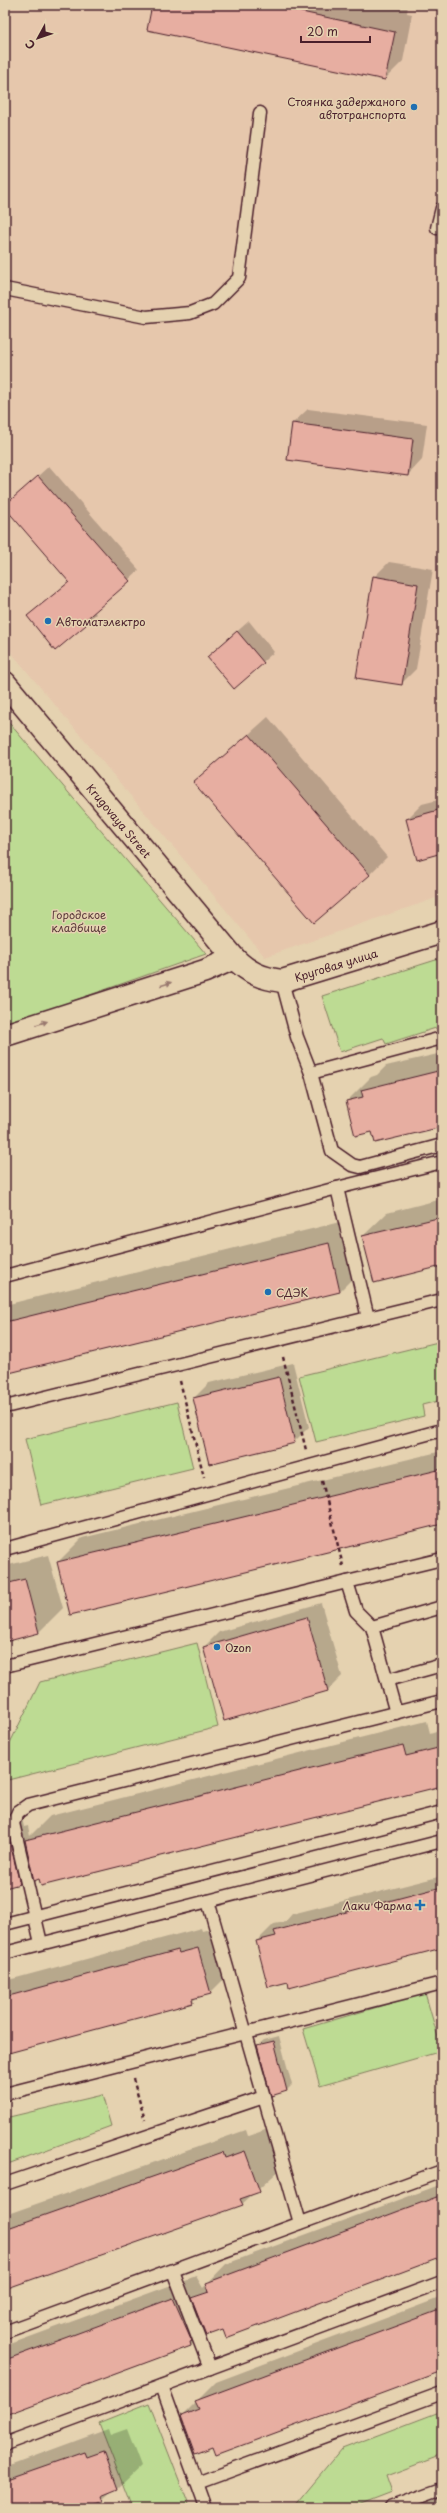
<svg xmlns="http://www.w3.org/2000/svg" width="447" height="2513" font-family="'Playpen Sans',sans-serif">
	<rect width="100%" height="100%" fill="#e5d2b0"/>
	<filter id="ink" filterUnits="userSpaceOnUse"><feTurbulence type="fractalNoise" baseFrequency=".025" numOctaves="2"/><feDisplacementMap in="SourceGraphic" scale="8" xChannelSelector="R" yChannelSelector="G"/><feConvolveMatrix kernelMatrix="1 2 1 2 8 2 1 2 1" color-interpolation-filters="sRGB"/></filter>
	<g filter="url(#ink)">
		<!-- built -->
		<polygon fill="#e6c7ac" points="5,5 442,5 442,896 265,957 5,645"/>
		<!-- green -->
		<g fill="#bddb93" stroke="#847d5f">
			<polygon points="5,718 206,954 5,1025"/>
			<polygon points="442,958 442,1026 386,1044 383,1038 340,1052 322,996"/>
			<polygon points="442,1341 442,1400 422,1405 424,1416 316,1442 299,1376"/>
			<polygon points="177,1402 193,1468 41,1505 25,1439"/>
			<polygon points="197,1643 218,1727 8,1780 5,1753 40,1682"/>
			<polygon points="425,1993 442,2051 320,2086 303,2029"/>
			<polygon points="102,2095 111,2126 5,2165 5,2118"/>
			<polygon points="149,2403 190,2508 132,2508 99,2423"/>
			<polygon points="442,2411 442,2455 386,2476 392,2493 353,2508 293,2508 342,2449"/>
		</g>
		<!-- shadow -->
		<g fill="#0003">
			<polygon points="153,5 408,5 407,13 412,14 403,61 385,79"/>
			<polygon points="308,409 427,424 422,460 408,475 293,423"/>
			<polygon points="49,466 139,570 94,611 96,614 85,624 28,616 70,581 5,506"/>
			<polygon points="389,562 433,569 416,669 401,684 374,577"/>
			<polygon points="249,621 274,652 234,687 208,657"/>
			<polygon points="268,717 387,857 369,875 195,782"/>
			<polygon points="442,799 442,852 407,819 422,804"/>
			<polygon points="442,1053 442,1126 372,1131 347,1101 371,1077 377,1075 386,1066"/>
			<polygon points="442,1199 442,1265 363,1236 387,1213"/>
			<polygon points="352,1219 364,1267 340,1291 5,1373 5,1305"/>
			<polygon points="293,1363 309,1427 294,1442 194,1398 209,1383"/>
			<polygon points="442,1451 442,1522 58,1562 82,1538"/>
			<polygon points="48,1555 63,1608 39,1632 5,1641 5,1566"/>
			<polygon points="321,1603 342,1676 328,1690 204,1647 219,1632"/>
			<polygon points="427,1721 430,1733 442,1729 442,1785 40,1878 33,1870 19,1883 5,1887 5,1817 21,1813 24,1827 28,1826 30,1836 50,1816"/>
			<polygon points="442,1876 442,1947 289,1981 257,1941 274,1924 285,1922 292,1914"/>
			<polygon points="221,1926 233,1970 210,1993 198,1996 192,2002 5,2053 5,1981 201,1928 202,1931"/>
			<polygon points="279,2036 292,2085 287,2090 272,2094 258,2045 264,2040"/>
			<polygon points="268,2129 282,2168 242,2204 5,2288 5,2215 246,2130 248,2136"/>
			<polygon points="442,2184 442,2256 223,2329 205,2331 191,2346 5,2414 5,2346 196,2276 203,2288 226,2264"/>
			<polygon points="442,2297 442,2370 213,2446 182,2416 216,2382"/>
			<polygon points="108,2429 110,2435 127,2429 141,2466 118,2488 112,2491 102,2500 80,2508 5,2508 5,2467"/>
			<polygon points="442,2493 442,2508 401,2508"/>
		</g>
		<!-- building -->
		<g fill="#e7aea1" stroke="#4a1f2b">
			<polygon points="152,5 269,5 395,32 385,80 147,30"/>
			<polygon points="292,423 413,439 408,476 287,460"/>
			<polygon points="38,476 130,581 83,622 86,625 55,651 27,616 69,582 5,508 5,505"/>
			<polygon points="373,576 418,584 402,685 356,678"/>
			<polygon points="237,631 264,663 234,689 207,657"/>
			<polygon points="249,734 370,875 314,923 193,782"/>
			<polygon points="442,809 442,853 417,860 406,819"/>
			<polygon points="442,1070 442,1127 375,1143 372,1132 355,1136 346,1101 363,1097 361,1090"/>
			<polygon points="442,1217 442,1266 374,1283 362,1236"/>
			<polygon points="329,1243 340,1292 5,1374 5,1322"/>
			<polygon points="279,1377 295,1443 209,1464 193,1398"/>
			<polygon points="442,1469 442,1524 70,1615 57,1562"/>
			<polygon points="25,1579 39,1633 5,1642 5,1584"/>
			<polygon points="307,1617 328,1691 224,1721 203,1647"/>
			<polygon points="403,1745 406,1756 442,1747 442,1786 41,1886 39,1879 34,1881 25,1840"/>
			<polygon points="10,1843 20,1884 5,1888 5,1845"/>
			<polygon points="442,1887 442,1948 289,1988 288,1982 268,1987 256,1941 276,1936 274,1931"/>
			<polygon points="198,1948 211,1994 192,1999 193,2003 5,2054 5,1997 178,1950 179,1953"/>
			<polygon points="274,2041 287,2091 271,2096 257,2045"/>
			<polygon points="245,2151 260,2192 240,2199 243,2205 5,2289 5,2229 223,2152 225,2158"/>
			<polygon points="442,2195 442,2257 226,2338 223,2330 206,2336 191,2298 209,2292 206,2283"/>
			<polygon points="173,2298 192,2341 190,2342 191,2346 5,2415 5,2360"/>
			<polygon points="442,2309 442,2371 216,2455 213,2447 195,2454 181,2416 199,2409 195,2401"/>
			<polygon points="104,2451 118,2489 101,2496 103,2501 83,2508 5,2508 5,2480 85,2452 87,2457"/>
		</g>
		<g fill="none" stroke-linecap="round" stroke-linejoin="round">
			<defs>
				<g id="lane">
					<polyline points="437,228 442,208"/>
					<polyline points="5,289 146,317 190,313 213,304 239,278 260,113"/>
					<polyline points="282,981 297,1037 311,1073 332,1151 352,1165 360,1167 442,1145"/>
					<polyline points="311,1073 442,1038"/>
					<polyline points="442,1162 337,1188 368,1318 442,1300"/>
					<polyline points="5,1276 337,1188"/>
					<polyline points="5,1407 368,1318"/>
					<polyline points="5,1549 442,1430"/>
					<polyline points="372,1627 442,1607"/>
					<polyline points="5,1666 347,1582"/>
					<polyline points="387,1680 442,1665"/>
					<polyline points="396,1713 372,1627 356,1611 347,1582 442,1559"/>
					<polyline points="208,1901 300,2223"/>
					<polyline points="5,1924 442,1812"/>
					<polyline points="41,1943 13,1823 18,1812 28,1805 442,1701"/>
					<polyline points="5,1953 442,1841"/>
					<polyline points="5,2094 442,1983"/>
					<polyline points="5,2184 264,2097"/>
					<polyline points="173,2271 210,2368"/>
					<polyline points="5,2332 442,2171"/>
					<polyline points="162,2386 197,2483"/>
					<polyline points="5,2444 442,2282"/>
					<polyline points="206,2508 197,2483 442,2393"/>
					<polyline points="390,2508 442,2489"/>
				</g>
				<g id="street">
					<path d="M5,683L234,958C249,973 261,978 282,981L442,932"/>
					<polyline points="5,1035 205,971 234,958"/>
				</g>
			</defs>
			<!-- lane casing -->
			<use href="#lane" stroke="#4a1f2b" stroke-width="15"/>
			<!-- street casing -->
			<use href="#street" stroke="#4a1f2b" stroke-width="25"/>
			<!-- path -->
			<g stroke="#4a1f2b" stroke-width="2.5" stroke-dasharray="4 3" stroke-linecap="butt">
				<polyline points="283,1357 306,1450"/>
				<polyline points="180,1381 204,1477"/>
				<polyline points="322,1481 343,1566"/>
				<polyline points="133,2079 145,2120"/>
			</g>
			<!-- lane -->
			<use href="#lane" stroke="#e5d2b0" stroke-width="12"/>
			<!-- street -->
			<use href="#street" stroke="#e5d2b0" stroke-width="22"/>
		</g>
		<!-- one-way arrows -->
		<defs><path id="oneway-solid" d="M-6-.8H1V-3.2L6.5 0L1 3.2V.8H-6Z"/></defs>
		<g fill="#98786e">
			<use href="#oneway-solid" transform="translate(166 984) rotate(-18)"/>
			<use href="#oneway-solid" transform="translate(42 1023) rotate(-18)"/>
		</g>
	</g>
	<!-- markers -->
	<g fill="#1f6fb2" stroke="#e5d2b0" stroke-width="1.5">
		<circle cx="414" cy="107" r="4"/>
		<circle cx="48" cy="621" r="4"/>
		<circle cx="268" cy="1292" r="4"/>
		<circle cx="217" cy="1647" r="4"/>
		<path d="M418 1899h4v4h4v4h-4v4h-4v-4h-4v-4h4z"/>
	</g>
	<g text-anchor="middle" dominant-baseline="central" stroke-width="3" stroke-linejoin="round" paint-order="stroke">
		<!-- poi labels -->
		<g font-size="11" fill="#4a1f2b" stroke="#e5d2b0" text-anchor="start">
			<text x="406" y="101" text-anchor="end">Стоянка задержаного<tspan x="406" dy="13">автотранспорта</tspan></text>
			<text x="56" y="621">Автоматэлектро</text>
			<text x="276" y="1292">СДЭК</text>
			<text x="225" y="1647">Ozon</text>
			<text x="412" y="1905" text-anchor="end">Лаки Фарма</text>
		</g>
		<!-- street labels -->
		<g font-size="11" fill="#4a1f2b" stroke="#e5d2b0">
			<text transform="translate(119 821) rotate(50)">Krugovaya Street</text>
			<text transform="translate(336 965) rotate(-17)">Круговая улица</text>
		</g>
		<!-- park labels -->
		<g font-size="11" fill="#5b3b3b" stroke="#e5d2b0">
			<text x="79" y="914">Городское<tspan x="79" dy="13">кладбище</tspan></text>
		</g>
	</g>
	<!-- margin -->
	<rect width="447" height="2513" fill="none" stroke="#e5d2b0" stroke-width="20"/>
	<rect x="10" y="10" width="427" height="2493" fill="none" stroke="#4a1f2b" stroke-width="1.5" filter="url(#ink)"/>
	<!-- north arrow -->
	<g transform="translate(38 38) rotate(230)" stroke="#e5d2b0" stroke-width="3" paint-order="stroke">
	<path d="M0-3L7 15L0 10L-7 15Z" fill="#4a1f2b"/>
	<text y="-6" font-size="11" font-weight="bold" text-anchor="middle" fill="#4a1f2b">С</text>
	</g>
	<!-- scale -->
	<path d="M301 36v6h69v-6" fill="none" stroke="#4a1f2b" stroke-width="2"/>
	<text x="307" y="36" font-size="12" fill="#4a1f2b" stroke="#e5d2b0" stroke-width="3" paint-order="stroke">20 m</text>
</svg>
